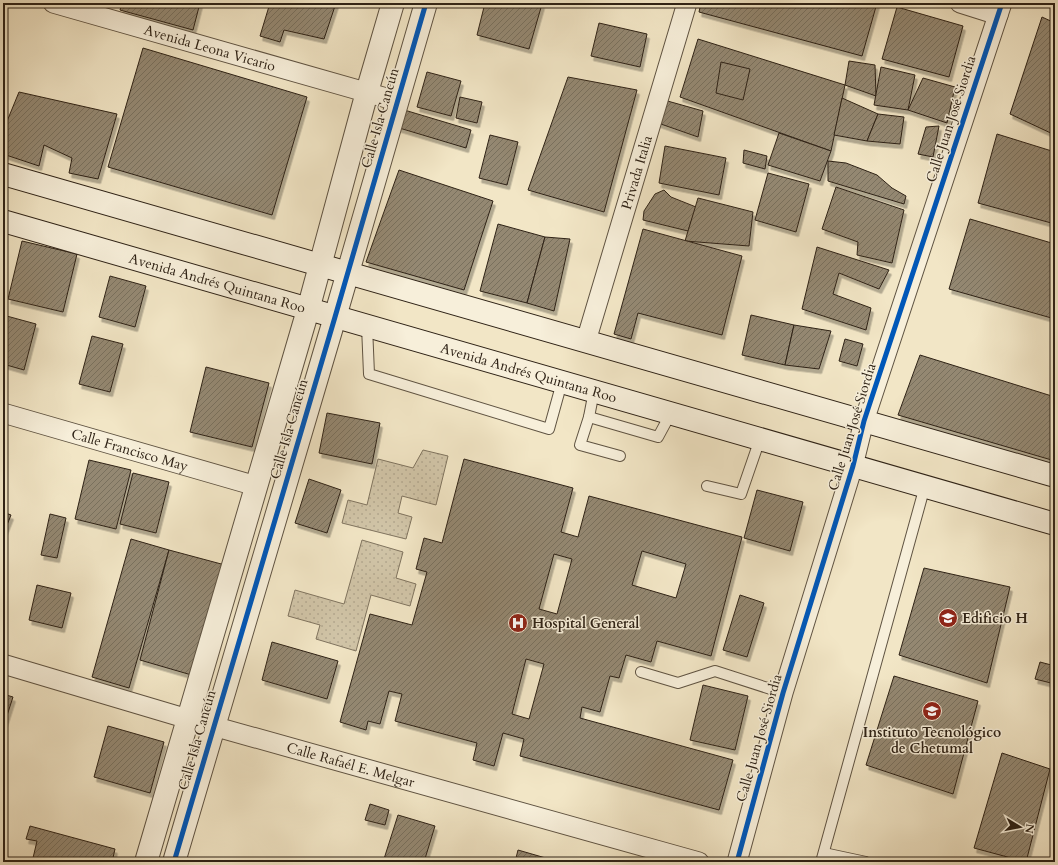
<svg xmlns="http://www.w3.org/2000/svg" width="1058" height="865" font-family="Cardo,serif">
	<defs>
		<pattern id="park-dots" width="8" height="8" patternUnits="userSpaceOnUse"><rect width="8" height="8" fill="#d1c5a8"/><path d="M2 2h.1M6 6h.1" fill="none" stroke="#b4a990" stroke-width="1.8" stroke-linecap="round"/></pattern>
		<pattern id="building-hatch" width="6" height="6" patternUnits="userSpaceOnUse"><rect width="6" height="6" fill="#948872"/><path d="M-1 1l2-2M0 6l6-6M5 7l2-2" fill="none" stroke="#796f5d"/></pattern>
		<filter id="shadow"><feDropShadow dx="2.5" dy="4.5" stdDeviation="0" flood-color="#0004"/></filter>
	</defs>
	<rect width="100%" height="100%" fill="#f2e6c6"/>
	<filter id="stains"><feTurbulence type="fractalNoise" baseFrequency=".005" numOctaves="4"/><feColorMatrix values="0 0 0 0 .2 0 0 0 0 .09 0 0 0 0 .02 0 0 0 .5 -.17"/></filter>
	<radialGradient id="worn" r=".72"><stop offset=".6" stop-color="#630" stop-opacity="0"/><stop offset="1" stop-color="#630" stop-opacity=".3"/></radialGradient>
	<!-- park -->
	<g fill="url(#park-dots)" stroke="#80745f">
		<polygon points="423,450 448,456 436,505 402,496 398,513 412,517 406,539 342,523 348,500 367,505 378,459 413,468"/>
		<polygon points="362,540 403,552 396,578 416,584 410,606 371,595 356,651 316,639 320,625 288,616 295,590 344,604"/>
	</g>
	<!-- building -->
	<g fill="url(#building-hatch)" stroke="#2e2216" fill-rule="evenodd" filter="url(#shadow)">
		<polygon points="122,3 200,3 193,30 120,10"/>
		<polygon points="270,3 336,3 324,39 284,30 280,42 260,36"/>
		<polygon points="485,3 542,4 529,49 477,35"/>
		<polygon points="701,3 877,3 862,56 699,12"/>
		<polygon points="897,7 963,26 949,77 882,59"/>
		<polygon points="1042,17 1055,23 1055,135 1010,114"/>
		<polygon points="599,23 647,34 640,67 591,56"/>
		<polygon points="698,39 845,85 831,151 680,97"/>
		<polygon points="143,48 307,97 272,215 108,167"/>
		<polygon points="849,61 875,65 876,96 845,85"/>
		<polygon points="721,62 750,69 743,100 716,93"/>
		<polygon points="881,67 915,75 908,110 874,105"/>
		<polygon points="427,72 461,81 451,116 417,107"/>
		<polygon points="568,77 637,90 604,212 528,190"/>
		<polygon points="923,78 955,87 947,123 908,110"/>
		<polygon points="19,92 117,114 98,179 69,173 72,158 44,145 39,166 3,154 3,131"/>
		<polygon points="460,97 482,102 477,123 456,118"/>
		<polygon points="842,98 878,114 867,141 834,135"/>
		<polygon points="664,100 703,111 698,137 658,123"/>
		<polygon points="401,109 471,130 466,148 396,127"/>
		<polygon points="878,114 904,117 900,144 867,141"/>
		<polygon points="939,126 933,157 918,154 926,127"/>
		<polygon points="779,133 831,151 820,181 768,165"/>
		<polygon points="997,134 1055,152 1055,224 978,203"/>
		<polygon points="490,135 518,142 507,185 479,178"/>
		<polygon points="665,146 726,158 719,195 659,183"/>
		<polygon points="744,150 767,156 765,169 743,163"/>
		<polygon points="828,161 846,163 877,175 892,188 906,196 904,204 828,181"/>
		<polygon points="399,170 493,201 464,290 366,262"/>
		<polygon points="768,173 809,184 796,232 755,220"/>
		<polygon points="836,187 904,210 892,263 857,255 858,242 822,229"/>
		<polygon points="664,190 671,197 696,207 688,231 643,220 644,211 655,194"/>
		<polygon points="698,198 753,212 749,246 685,241"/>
		<polygon points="970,219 1055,244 1055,319 949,289"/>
		<polygon points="498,224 545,237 527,303 480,291"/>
		<polygon points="643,229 742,256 722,335 638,313 631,339 614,334"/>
		<polygon points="545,237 570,239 554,311 527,303"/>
		<polygon points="22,241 77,254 63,312 8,299"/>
		<polygon points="817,247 889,270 879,289 839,273 833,294 871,308 866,330 802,309"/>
		<polygon points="110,276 146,286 135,327 99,317"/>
		<polygon points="3,315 36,324 24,370 3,364"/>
		<polygon points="751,315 794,325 785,365 742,355"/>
		<polygon points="794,325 831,331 819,369 785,365"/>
		<polygon points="92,336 123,344 110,392 79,384"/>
		<polygon points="845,339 863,344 857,366 839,361"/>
		<polygon points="920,355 1055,397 1055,461 898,415"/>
		<polygon points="206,367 269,383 252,447 190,432"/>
		<polygon points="327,413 380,423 372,464 319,453"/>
		<path d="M464,459L573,488L561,532L578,537L589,496L742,537L711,656L657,641L651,662L626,655L619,678L610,676L600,712L582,707L580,718L733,760L719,810L520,756L524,739L503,733L494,766L473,760L477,743L395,721L402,694L389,691L380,724L368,721L366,730L340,722L370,614L412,625L427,572L416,569L424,538L442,543ZM642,551L686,564L676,598L632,585ZM554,554L572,559L557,614L539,609ZM526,659L544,664L529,719L512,714Z"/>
		<polygon points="89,460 131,470 116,529 75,519"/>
		<polygon points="133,473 169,482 156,533 120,524"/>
		<polygon points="309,479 341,490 327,533 295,523"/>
		<polygon points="757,490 803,502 790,551 744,538"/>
		<polygon points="3,512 11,515 3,535"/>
		<polygon points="50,514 66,518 57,558 41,555"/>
		<polygon points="131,539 169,550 129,688 92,677"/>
		<polygon points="169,550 225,565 195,676 140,660"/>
		<polygon points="924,568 1010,587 987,683 899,655"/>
		<polygon points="37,585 71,593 62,628 29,620"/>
		<polygon points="740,595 764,603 747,657 723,650"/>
		<polygon points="272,642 338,661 327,699 262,680"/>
		<polygon points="1040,662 1055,666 1055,684 1035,679"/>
		<polygon points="894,676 978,701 953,794 866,765"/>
		<polygon points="703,685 748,696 735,750 690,740"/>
		<polygon points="3,694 13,697 3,728"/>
		<polygon points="108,726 164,742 150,793 94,777"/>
		<polygon points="1002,753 1050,769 1026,862 974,848"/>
		<polygon points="370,804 389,810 385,825 365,820"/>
		<polygon points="398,815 435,826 424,862 383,862"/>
		<polygon points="30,826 115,849 112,862 49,862 33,858 37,841 26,839"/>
		<polygon points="518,850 556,861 556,862 515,862"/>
	</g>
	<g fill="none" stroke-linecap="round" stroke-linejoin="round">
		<defs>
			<g id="service">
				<polyline points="367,326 369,374 549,429 562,382"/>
				<polyline points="594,391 589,417 580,445 620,456"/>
				<polyline points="589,417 658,437 671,413"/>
				<polyline points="707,486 741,494 760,439"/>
				<polyline points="641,672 678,683 715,671 783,693"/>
				<polyline points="824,853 866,862"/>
				<polyline points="821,862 925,486"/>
			</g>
			<g id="minor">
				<path id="s1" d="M53,3L397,101"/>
				<polyline points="960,3 998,15"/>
				<path id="s2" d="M586,341L687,3"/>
				<path id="s3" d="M3,413L256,486"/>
				<path id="s4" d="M3,664L188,719L699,862"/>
				<polyline points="737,862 783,693 853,466 864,421 1002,3"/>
			</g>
			<g id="tertiary">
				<polyline points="146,862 308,310 367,92 393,3"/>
				<polyline points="174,862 335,317 426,3"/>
			</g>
			<g id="secondary">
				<polyline points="3,174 1055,476"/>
				<path id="s5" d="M3,221L1055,524"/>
			</g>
		</defs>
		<!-- service casing -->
		<use href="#service" stroke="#5f5342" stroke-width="12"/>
		<!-- minor casing -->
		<use href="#minor" stroke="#5f5342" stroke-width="21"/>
		<!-- tertiary casing -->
		<use href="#tertiary" stroke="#5f5342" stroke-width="24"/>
		<!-- secondary casing -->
		<use href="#secondary" stroke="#2e2216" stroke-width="24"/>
		<!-- service -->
		<use href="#service" stroke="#f7efda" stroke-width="10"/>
		<!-- minor -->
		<use href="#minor" stroke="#f7efda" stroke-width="19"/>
		<!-- tertiary -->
		<use href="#tertiary" stroke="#f7efda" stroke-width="22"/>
		<!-- secondary -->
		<use href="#secondary" stroke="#f7efda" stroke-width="22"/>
		<defs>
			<g id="cycleway">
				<polyline points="174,862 335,317 426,3"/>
				<polyline points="737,862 783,693 853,466 864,421 1002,3"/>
			</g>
		</defs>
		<!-- cycleway casing -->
		<use href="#cycleway" stroke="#f7efda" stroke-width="8"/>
		<!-- cycleway -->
		<use href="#cycleway" stroke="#0057b8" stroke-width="5"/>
	</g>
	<!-- icons -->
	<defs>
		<symbol id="university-disc" viewBox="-11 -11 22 22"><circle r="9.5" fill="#8f2418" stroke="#f7efda"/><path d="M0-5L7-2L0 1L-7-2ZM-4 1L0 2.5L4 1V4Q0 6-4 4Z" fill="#fff"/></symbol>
		<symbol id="hospital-disc" viewBox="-11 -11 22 22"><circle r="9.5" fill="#8f2418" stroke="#f7efda"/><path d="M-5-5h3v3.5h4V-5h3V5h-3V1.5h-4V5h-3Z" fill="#fff"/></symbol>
	</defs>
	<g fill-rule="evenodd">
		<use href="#university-disc" x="937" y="607" width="22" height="22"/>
		<use href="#hospital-disc" x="507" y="612" width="22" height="22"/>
		<use href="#university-disc" x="921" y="700" width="22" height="22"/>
	</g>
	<g text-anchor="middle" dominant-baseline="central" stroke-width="3" stroke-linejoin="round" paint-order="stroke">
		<!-- street labels -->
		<g font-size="14" fill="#2e2216" stroke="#f7efda">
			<text stroke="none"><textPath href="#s1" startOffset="163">Avenida Leona Vicario</textPath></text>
			<text transform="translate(380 118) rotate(-74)">Calle Isla Cancún</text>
			<text transform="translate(951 119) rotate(-72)">Calle Juan José Siordia</text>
			<text stroke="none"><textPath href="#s2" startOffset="176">Privada Italia</textPath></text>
			<text stroke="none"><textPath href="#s5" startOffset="223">Avenida Andrés Quintana Roo</textPath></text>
			<text stroke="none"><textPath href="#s5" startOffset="547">Avenida Andrés Quintana Roo</textPath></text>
			<text transform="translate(852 427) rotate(-73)">Calle Juan José Siordia</text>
			<text transform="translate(289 429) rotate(-74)">Calle Isla Cancún</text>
			<text stroke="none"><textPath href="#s3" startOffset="132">Calle Francisco May</textPath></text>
			<text transform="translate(759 738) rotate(-74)">Calle Juan José Siordia</text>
			<text transform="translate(197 740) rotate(-74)">Calle Isla Cancún</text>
			<text stroke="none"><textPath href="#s4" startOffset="362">Calle Rafaél E. Melgar</textPath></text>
		</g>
		<!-- poi labels -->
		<g font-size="14" font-weight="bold" fill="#2e2216" stroke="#f7efda" text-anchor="start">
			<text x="962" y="618">Edificio H</text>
			<text x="532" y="623">Hospital General</text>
			<text x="932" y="732" text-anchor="middle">Instituto Tecnológico<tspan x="932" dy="16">de Chetumal</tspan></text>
		</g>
	</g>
	<!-- margin -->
	<rect width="1058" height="865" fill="none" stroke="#f2e6c6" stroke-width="16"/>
	<rect x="4" y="4" width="1050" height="857" fill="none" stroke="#2e2216" stroke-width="2"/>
	<rect x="8" y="8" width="1042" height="849" fill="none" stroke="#2e2216"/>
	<!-- north arrow -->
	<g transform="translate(1020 827) rotate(100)" stroke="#f7efda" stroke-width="3" paint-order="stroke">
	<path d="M0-3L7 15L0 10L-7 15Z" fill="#2e2216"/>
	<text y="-6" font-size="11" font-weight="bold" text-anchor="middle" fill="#2e2216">N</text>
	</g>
	<rect width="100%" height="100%" filter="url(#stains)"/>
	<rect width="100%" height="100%" fill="url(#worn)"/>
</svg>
